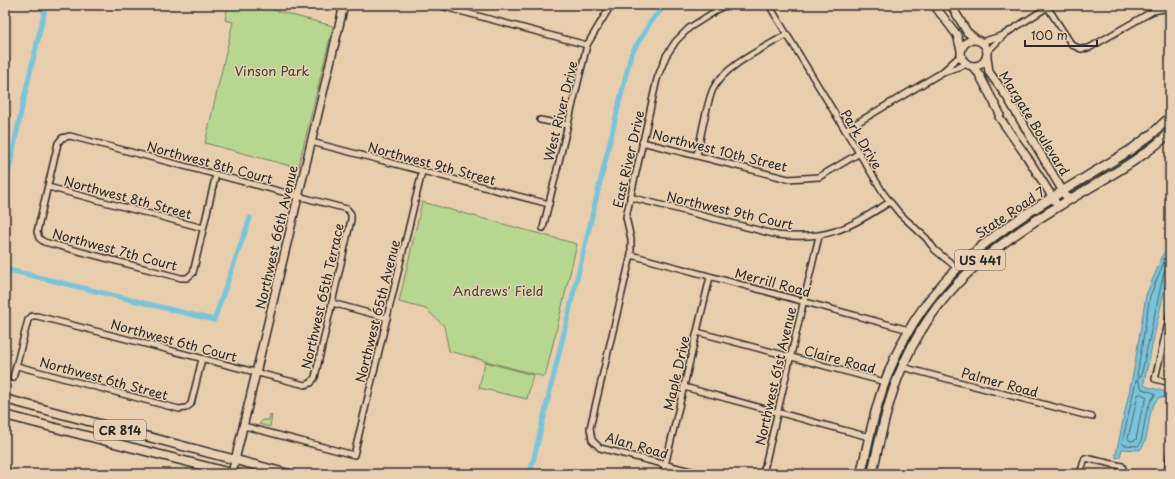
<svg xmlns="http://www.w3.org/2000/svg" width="1175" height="479" font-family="'Playpen Sans',sans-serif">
	<rect width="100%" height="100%" fill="#e8cead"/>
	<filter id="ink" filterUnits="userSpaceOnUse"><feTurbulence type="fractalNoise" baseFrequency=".025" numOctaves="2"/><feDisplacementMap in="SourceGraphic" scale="8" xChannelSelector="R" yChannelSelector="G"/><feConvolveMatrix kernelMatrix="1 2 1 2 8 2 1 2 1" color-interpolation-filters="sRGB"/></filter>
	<g filter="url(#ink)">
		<!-- green -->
		<g fill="#b7d68f" stroke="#71805d">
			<polygon points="228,5 254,5 333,26 298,168 205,143 233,22 225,20"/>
			<polygon points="422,202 577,244 545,377 449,351 444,326 426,309 399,302"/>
			<polygon points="485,362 533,375 527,399 479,388"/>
			<polygon points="270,414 272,415 270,427 259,424 263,420 269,420"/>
		</g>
		<!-- water -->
		<path fill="#7ac4da" stroke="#5a8794" d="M1170,232V264L1144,382L1145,386L1170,393V399L1160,397C1144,410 1153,435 1140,450L1122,449L1120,457L1116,458V454L1134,369L1146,295L1166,248Z"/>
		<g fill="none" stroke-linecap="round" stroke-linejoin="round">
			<!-- shore -->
			<g stroke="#4b6871" stroke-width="1">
				<polyline points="1170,247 1150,296 1137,376 1138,378 1141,376 1164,272 1170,268"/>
				<path d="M1138,380L1142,389L1154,393L1155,395C1143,409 1146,428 1140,444L1138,446L1124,445L1122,443L1136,381Z"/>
				<polygon points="1141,394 1147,397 1141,413 1136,440 1130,441 1128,438 1138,395"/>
			</g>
			<!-- canal -->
			<g stroke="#7ac4da" stroke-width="5">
				<polyline points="5,189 24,98 46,5"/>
				<polyline points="5,269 214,320 250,218"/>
				<polyline points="530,474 631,54 651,21 666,5"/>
			</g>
			<defs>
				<g id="street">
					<polyline points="437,5 587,45"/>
					<polyline points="769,5 884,194 900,214 926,238 935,250 957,268"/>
					<polyline points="1046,5 1072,45 1081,49 1089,48 1153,11 1170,8"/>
					<polyline points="981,42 1004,35"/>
					<polyline points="987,52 1005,34 1051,5"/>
					<polyline points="944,72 967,64"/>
					<polyline points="540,120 567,125"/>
					<polyline points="845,130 941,73 961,55"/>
					<polyline points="311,142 549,204"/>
					<polyline points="642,142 788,179 819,177 858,154"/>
					<path d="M697,155C701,137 706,105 713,89C724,66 764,48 786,35"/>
					<polyline points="48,187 203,228"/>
					<path d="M630,197L777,235C828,241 848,228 890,202"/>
					<polyline points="543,228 587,45 611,5"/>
					<polyline points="631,255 909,330"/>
					<polyline points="332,303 387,318"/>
					<polyline points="1170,314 1155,379 1170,383"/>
					<polyline points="697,332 885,382"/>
					<polyline points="17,366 179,409 186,408 191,404 202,359"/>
					<polyline points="902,367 1092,417"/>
					<polyline points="13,378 28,320 32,316 37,316 305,385 311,383 315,377 351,220 351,214 347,209 70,136 62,138 58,143 37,232 39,238 44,242 181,278 187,278 193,273 216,174"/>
					<polyline points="684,387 869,437"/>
					<polyline points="244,426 354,455 422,172"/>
					<polyline points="663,474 710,277"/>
					<polyline points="702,474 600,448 592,440 590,428 631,255 631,239 626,217 657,79 666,56 676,41 689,28 725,5"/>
					<polyline points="763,474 819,236"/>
					<polyline points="1080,474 1085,458 1122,466 1125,474"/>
					<polyline points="1167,474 1170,453"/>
				</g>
				<g id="secondary">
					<polyline points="934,5 957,35 961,50"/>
					<polyline points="951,5 967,32 977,40"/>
					<circle cx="974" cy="53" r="13"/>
					<polyline points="987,57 989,72 1007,97 1068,200"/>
					<polyline points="972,66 979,74 1000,114 999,117 1027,157 1058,206"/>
					<polyline points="232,473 344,5"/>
				</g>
				<g id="primary">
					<polyline points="5,399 289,474"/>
					<polyline points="5,415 235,474"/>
					<path d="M861,474C869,439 876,402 890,369C937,252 1032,212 1132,149L1152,134L1170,117"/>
					<path d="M872,474C878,447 884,418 893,391C923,302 981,253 1059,206C1096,183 1137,163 1170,133"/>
				</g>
			</defs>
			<!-- street casing -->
			<use href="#street" stroke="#2b2b2b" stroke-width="8"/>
			<!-- secondary casing -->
			<use href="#secondary" stroke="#2b2b2b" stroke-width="10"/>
			<!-- primary casing -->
			<use href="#primary" stroke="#2b2b2b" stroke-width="11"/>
			<!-- street -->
			<use href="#street" stroke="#ead0b2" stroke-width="5"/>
			<!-- secondary -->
			<use href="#secondary" stroke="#ead0b2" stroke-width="7"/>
			<!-- primary -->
			<use href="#primary" stroke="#ead0b2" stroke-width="8"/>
		</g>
	</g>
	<g text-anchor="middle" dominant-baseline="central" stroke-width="3" stroke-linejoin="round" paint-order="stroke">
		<!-- shield labels -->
		<g fill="#ead0b2" stroke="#645c54" stroke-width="1">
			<rect x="955" y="250" width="50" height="20" rx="3"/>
			<rect x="94" y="420" width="52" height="20" rx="3"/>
		</g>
		<g font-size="12" font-weight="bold" fill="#2b2b2b">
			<text x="980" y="260">US 441</text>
			<text x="120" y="430">CR 814</text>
		</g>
		<!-- park labels -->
		<g font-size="13" fill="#40453a" stroke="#ead0b2">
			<text x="272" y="70">Vinson Park</text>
			<text x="498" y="290">Andrews' Field</text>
		</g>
		<!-- street labels -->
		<g font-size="13" fill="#2b2b2b" stroke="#ead0b2">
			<text transform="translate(560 111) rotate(-76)">West River Drive</text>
			<text transform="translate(1035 123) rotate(58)">Margate Boulevard</text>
			<text transform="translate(862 139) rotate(59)">Park Drive</text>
			<text transform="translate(720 150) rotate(14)">Northwest 10th Street</text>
			<text transform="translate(628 159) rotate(-77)">East River Drive</text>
			<text transform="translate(210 162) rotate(15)">Northwest 8th Court</text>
			<text transform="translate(432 163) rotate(15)">Northwest 9th Street</text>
			<text transform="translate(128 197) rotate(15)">Northwest 8th Street</text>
			<text transform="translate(730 210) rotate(13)">Northwest 9th Court</text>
			<text transform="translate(1010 212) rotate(-34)">State Road 7</text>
			<text transform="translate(276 237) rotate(-77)">Northwest 66th Avenue</text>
			<text transform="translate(115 249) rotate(15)">Northwest 7th Court</text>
			<text transform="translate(773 282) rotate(15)">Merrill Road</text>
			<text transform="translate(322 296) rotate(-77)">Northwest 65th Terrace</text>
			<text transform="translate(377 311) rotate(-76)">Northwest 65th Avenue</text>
			<text transform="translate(174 340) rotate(15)">Northwest 6th Court</text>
			<text transform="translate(840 359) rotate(15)">Claire Road</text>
			<text transform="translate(676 373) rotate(-77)">Maple Drive</text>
			<text transform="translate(775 376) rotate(-77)">Northwest 61st Avenue</text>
			<text transform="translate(104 378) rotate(15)">Northwest 6th Street</text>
			<text transform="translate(1000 382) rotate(15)">Palmer Road</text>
			<text transform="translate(637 445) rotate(16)">Alan Road</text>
		</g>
	</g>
	<!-- margin -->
	<rect width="1175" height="479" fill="none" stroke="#ead0b2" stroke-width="20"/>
	<rect x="10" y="10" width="1155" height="459" fill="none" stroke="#2b2b2b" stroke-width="1.5" filter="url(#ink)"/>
	<!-- scale -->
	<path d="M1025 40v6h72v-6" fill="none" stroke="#2b2b2b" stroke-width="2"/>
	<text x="1031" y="40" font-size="12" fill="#2b2b2b" stroke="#ead0b2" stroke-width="3" paint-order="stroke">100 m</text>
</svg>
